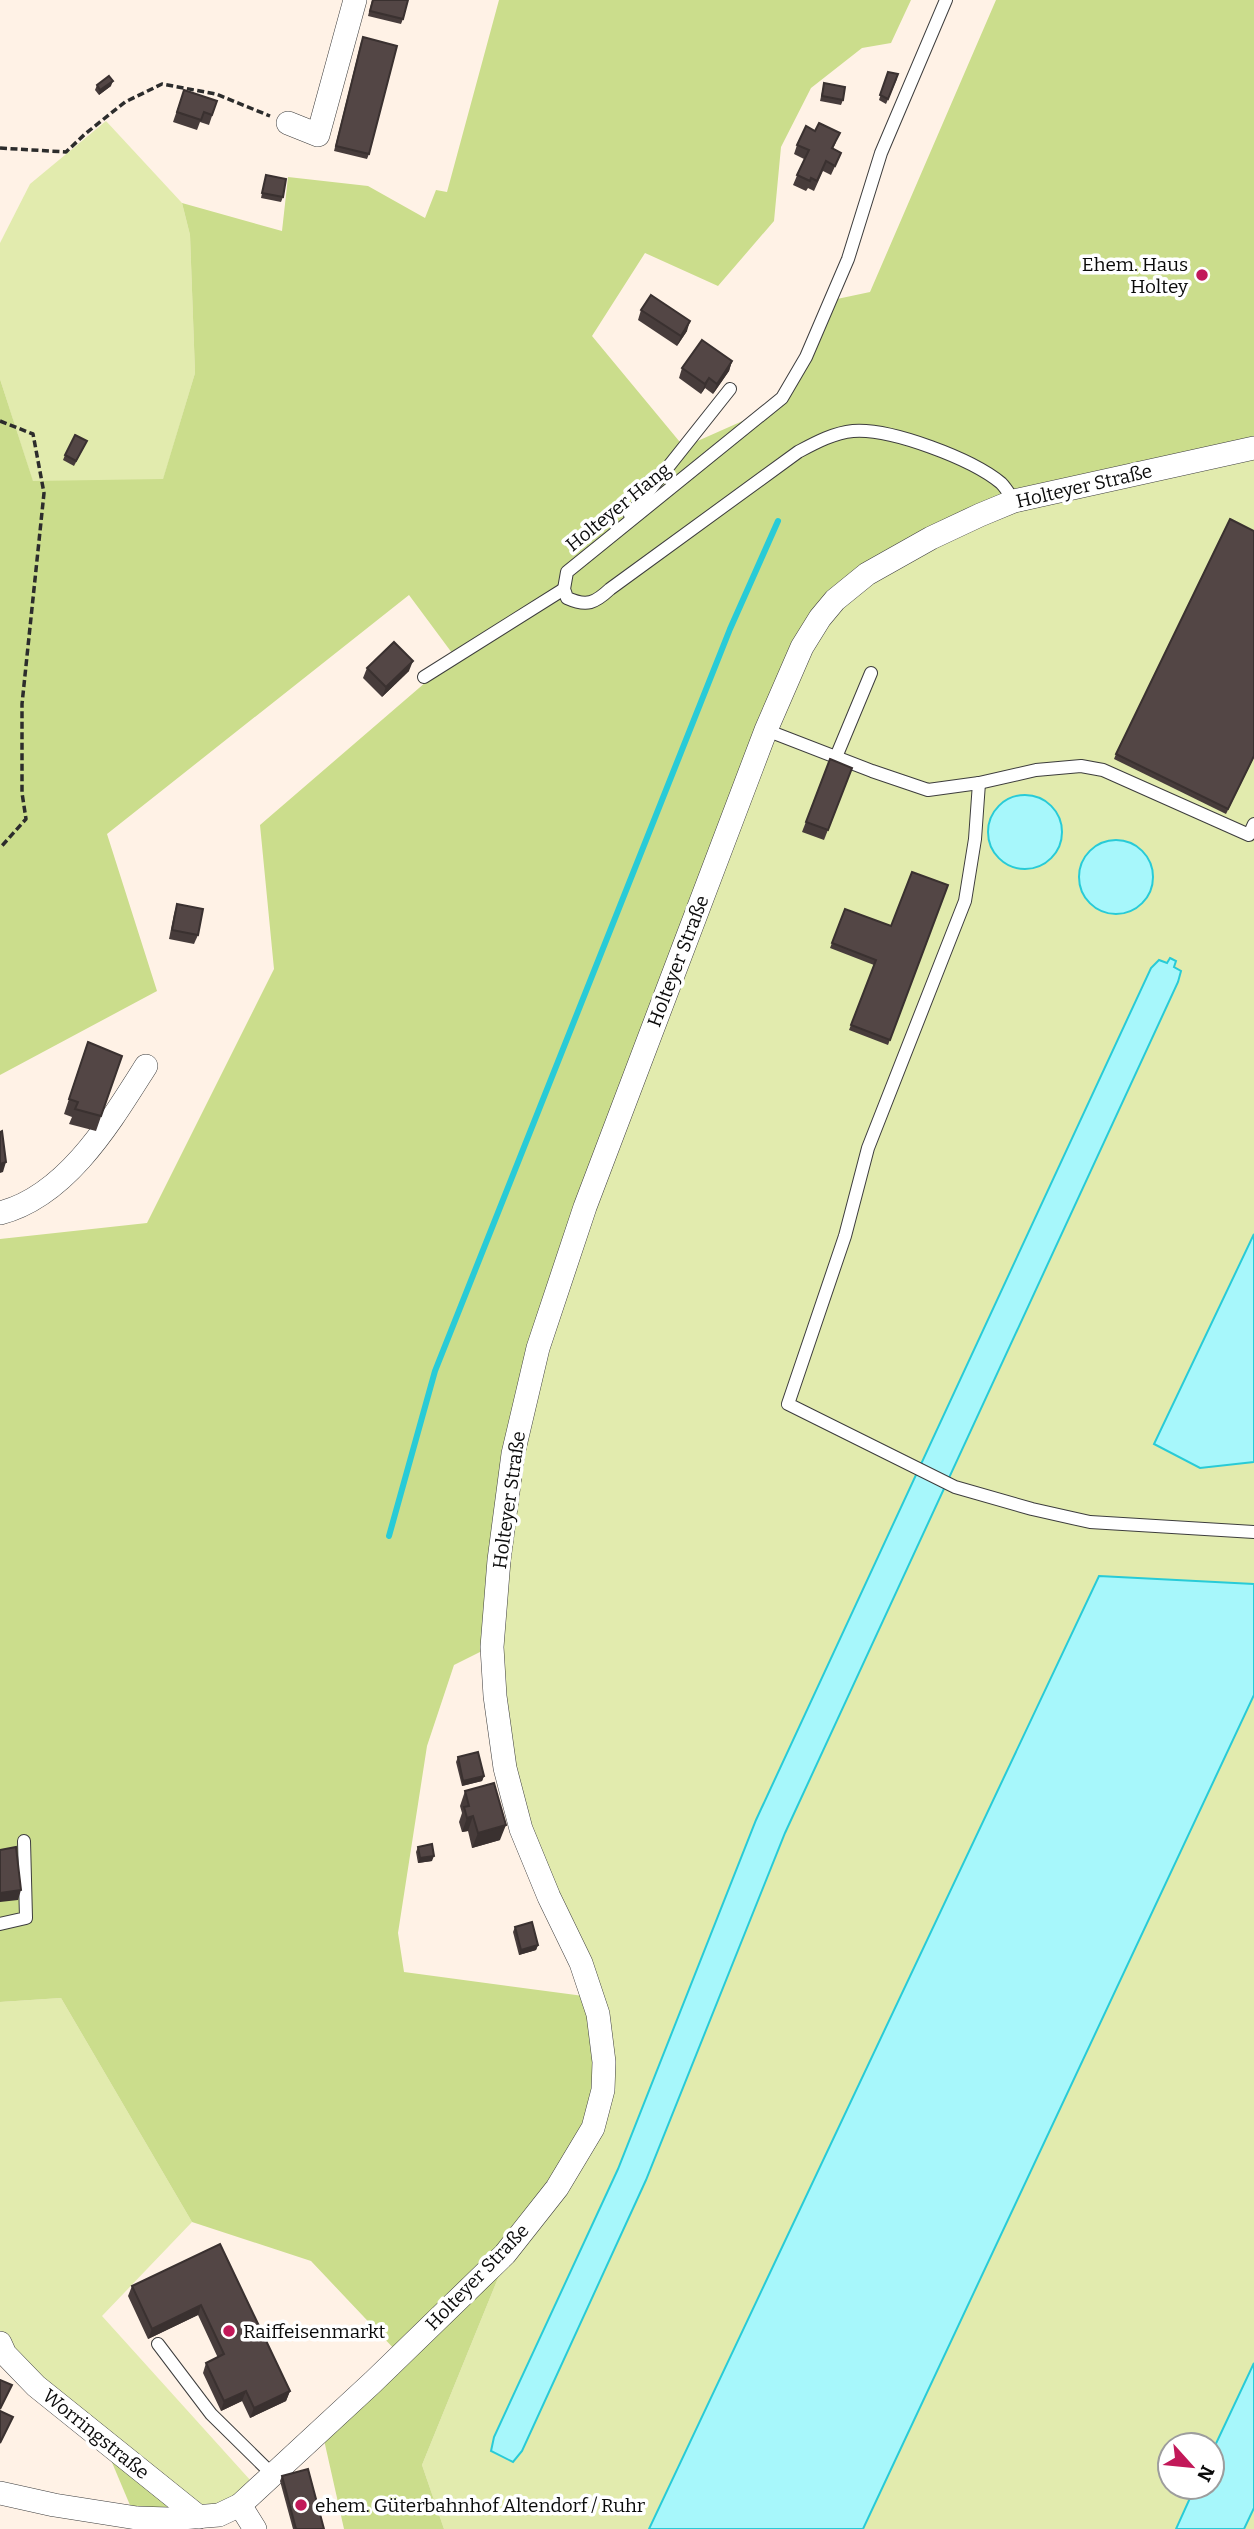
<svg xmlns="http://www.w3.org/2000/svg" width="1254" height="2529" font-family="Bitter,serif">
	<rect width="100%" height="100%" fill="#fff2e6"/>
	<!-- green -->
	<g fill="#e2ebae" fill-rule="evenodd">
		<polygon points="106,121 182,203 190,235 195,373 163,480 33,482 0,379 0,243 30,184"/>
		<path d="M1254,451V2529H444L422,2465L507,2256L607,2062L552,1895L502,1729L504,1560L542,1354L789,691L839,604L980,518ZM1170,2445H1212V2487H1170Z"/>
		<polygon points="61,1998 192,2222 102,2316 251,2481 240,2503 200,2514 0,2339 0,2002"/>
	</g>
	<!-- forest -->
	<g fill="#cbdd8c">
		<path d="M499,0H911L891,43L862,48L811,88L781,147L774,221L718,286L645,253L592,336L684,447L783,403L809,359L837,299L870,292L996,0H1254V444L1015,499C1011,493 1008,486 1003,481C972,458 890,426 852,430C831,432 815,442 797,452C808,451 833,435 851,433C882,430 959,455 985,473C996,480 1003,490 1009,501L932,533L864,571L832,596L797,641L761,727L613,1117L532,1346L508,1454L488,1648L454,1665L427,1746L398,1933L404,1972L591,1997C620,2083 593,2141 539,2207C526,2222 516,2240 503,2253C469,2288 433,2320 398,2353L311,2261L192,2222L61,1998L0,2002V1239L147,1223L274,969L260,825L455,657L409,595L107,834L157,991L0,1075V379L33,481L163,479L195,373L190,235L182,203L282,231L288,177L368,186L425,218L436,190L447,192Z"/>
		<polygon points="507,2256 422,2465 444,2529 344,2529 322,2431"/>
		<polygon points="108,2453 197,2516 135,2517"/>
	</g>
	<!-- water -->
	<g fill="#a7f7fb" stroke="#28cbd7" stroke-width="2">
		<circle cx="1025" cy="832" r="37"/>
		<circle cx="1116" cy="877" r="37"/>
		<polygon points="1170,958 1176,961 1174,967 1181,971 1178,982 785,1833 646,2180 522,2451 513,2462 491,2451 494,2437 618,2169 756,1820 1151,968 1159,960 1167,963"/>
		<polygon points="1254,1234 1254,1462 1200,1468 1154,1444"/>
		<polygon points="1099,1576 1254,1584 1254,1695 863,2529 649,2529"/>
		<polygon points="1254,2363 1254,2508 1244,2529 1176,2529 1195,2487 1212,2487 1212,2452"/>
	</g>
	<g fill="none" stroke-linecap="round" stroke-linejoin="round">
		<!-- stream -->
		<polyline stroke="#28cbd7" stroke-width="6" points="389,1536 435,1371 730,629 778,521"/>
		<defs>
			<g id="service">
				<path d="M946,0L881,153L848,259L806,357L782,398L567,572L564,589L567,598C587,607 595,603 610,589L798,452C815,443 833,433 853,431C891,428 972,459 1001,483C1006,488 1010,495 1014,501"/>
				<polyline points="630,515 730,389"/>
				<polyline points="424,677 564,589"/>
				<polyline points="766,730 872,771 928,790 979,783 1036,770 1081,766 1103,770 1249,835 1254,824"/>
				<polyline points="836,757 871,673"/>
				<polyline points="979,783 975,839 965,901 868,1148 845,1236 788,1404 955,1487 1032,1509 1090,1522 1254,1532"/>
				<polyline points="0,1924 26,1918 24,1841"/>
				<polyline points="158,2344 211,2414 273,2475"/>
			</g>
			<g id="minor">
				<polyline points="288,123 318,135 355,0"/>
				<path d="M0,1213C67,1196 111,1121 146,1066"/>
				<polyline points="0,2343 5,2354 36,2386 199,2517"/>
				<polyline points="0,2493 54,2505 137,2518 169,2519 219,2515 240,2505 373,2382 505,2254 557,2188 593,2128 603,2090 604,2062 598,2014 581,1963 549,1897 521,1829 505,1768 495,1696 492,1647 499,1560 513,1454 538,1348 585,1207 766,730 802,647 820,618 835,600 867,574 931,538 980,515 1014,501 1254,448"/>
				<polyline points="240,2505 255,2529"/>
			</g>
		</defs>
		<!-- service casing -->
		<use href="#service" stroke="#3d3d3d" stroke-width="14"/>
		<!-- minor casing -->
		<use href="#minor" stroke="#3d3d3d" stroke-width="24"/>
		<!-- path -->
		<g stroke="#2c2c2c" stroke-width="3.5" stroke-dasharray="7 3.5" stroke-linecap="butt">
			<polyline points="0,148 66,152 85,134 125,102 162,84 216,94 270,116"/>
			<polyline points="0,421 33,434 44,493 22,704 22,793 26,819 0,848"/>
		</g>
		<!-- service -->
		<use href="#service" stroke="#fff" stroke-width="12"/>
		<!-- minor -->
		<use href="#minor" stroke="#fff" stroke-width="23"/>
	</g>
	<!-- wall -->
	<g fill="#473c3b">
		<polygon points="372,0 403,19 401,24 368,16"/>
		<polygon points="361,42 369,154 367,159 334,151"/>
		<polygon points="888,72 897,79 886,104 879,100"/>
		<polygon points="824,83 843,100 841,105 820,101"/>
		<polygon points="97,85 111,86 99,95 95,90"/>
		<polygon points="184,90 217,101 209,125 200,122 197,130 173,122"/>
		<polygon points="836,142 833,149 837,162 831,175 823,171 814,191 808,188 806,191 793,185 804,159 794,154 797,145"/>
		<polygon points="266,175 283,197 281,202 261,198"/>
		<polygon points="641,310 687,331 677,346 638,320"/>
		<polygon points="732,361 729,371 713,394 705,388 701,394 679,378 682,368"/>
		<polygon points="87,441 74,466 63,460 65,455"/>
		<polygon points="367,668 409,671 382,697 363,678"/>
		<polygon points="1116,754 1254,757 1226,814 1114,759"/>
		<polygon points="830,759 852,768 824,840 802,832"/>
		<polygon points="948,885 888,1045 849,1030 874,965 830,948 845,909 891,926"/>
		<polygon points="177,904 198,935 194,944 169,939 174,914"/>
		<polygon points="88,1042 122,1056 96,1131 69,1124 72,1117 64,1114"/>
		<polygon points="458,1757 484,1776 482,1781 462,1786 456,1762"/>
		<polygon points="465,1791 500,1840 472,1848 468,1831 462,1832 459,1822 462,1813 460,1806"/>
		<polygon points="418,1847 432,1861 418,1863 416,1852"/>
		<polygon points="515,1927 538,1945 536,1950 519,1955 513,1932"/>
		<polygon points="220,2244 290,2391 286,2401 250,2418 242,2401 221,2411 203,2373 206,2363 218,2358 198,2315 148,2339 128,2296 132,2286"/>
		<polygon points="282,2476 324,2529 293,2529 280,2481"/>
	</g>
	<!-- shaded-wall -->
	<g fill="#3a3130">
		<polygon points="113,81 111,86 99,95 100,90"/>
		<polygon points="690,321 687,331 677,346 681,336"/>
		<polygon points="732,361 729,371 713,394 717,384"/>
		<polygon points="709,378 705,388 701,394 705,384"/>
		<polygon points="413,661 409,671 382,697 386,687"/>
		<polygon points="6,1162 3,1172 0,1173 0,1164"/>
		<polygon points="484,1776 482,1781 462,1786 463,1781"/>
		<polygon points="473,1816 468,1831 462,1832 467,1818"/>
		<polygon points="506,1825 500,1840 472,1848 478,1833"/>
		<polygon points="434,1856 432,1861 418,1863 420,1858"/>
		<polygon points="21,1890 18,1900 0,1902 0,1893"/>
		<polygon points="538,1945 536,1950 519,1955 521,1950"/>
		<polygon points="201,2305 198,2315 148,2339 152,2329"/>
		<polygon points="246,2391 242,2401 221,2411 224,2401"/>
		<polygon points="290,2391 286,2401 250,2418 254,2408"/>
	</g>
	<!-- building -->
	<g fill="#534645" stroke="#3a3130" stroke-width="2">
		<polygon points="373,0 408,0 403,19 370,11"/>
		<polygon points="363,37 397,46 369,154 336,146"/>
		<polygon points="888,72 898,74 888,99 880,95"/>
		<polygon points="109,76 113,81 100,90 97,85"/>
		<polygon points="824,83 845,87 843,100 822,96"/>
		<polygon points="184,90 217,101 212,115 204,112 201,120 177,112"/>
		<polygon points="819,123 840,133 832,148 841,153 835,166 826,161 817,181 811,178 810,181 797,175 809,150 797,145 806,126 815,131"/>
		<polygon points="266,175 286,179 283,197 262,193"/>
		<polygon points="651,295 690,321 681,336 641,310"/>
		<polygon points="702,340 732,361 717,384 709,378 705,384 682,368"/>
		<polygon points="75,435 87,441 76,461 65,455"/>
		<polygon points="1230,519 1254,531 1254,756 1228,809 1116,754"/>
		<polygon points="394,642 413,661 386,687 367,668"/>
		<polygon points="830,759 852,768 828,830 806,822"/>
		<polygon points="912,872 948,885 890,1040 851,1025 876,960 832,943 845,909 891,926"/>
		<polygon points="177,904 203,909 198,935 172,930"/>
		<polygon points="88,1042 122,1056 101,1116 75,1109 78,1102 69,1099"/>
		<polygon points="2,1131 6,1162 0,1164 0,1132"/>
		<polygon points="478,1752 484,1776 463,1781 458,1757"/>
		<polygon points="494,1783 506,1825 478,1833 473,1816 467,1818 464,1807 469,1806 465,1791"/>
		<polygon points="432,1844 434,1856 420,1858 418,1847"/>
		<polygon points="16,1847 21,1890 0,1893 0,1850"/>
		<polygon points="532,1922 538,1945 521,1950 515,1927"/>
		<polygon points="220,2244 290,2391 254,2408 246,2391 224,2401 206,2363 224,2354 201,2305 152,2329 132,2286"/>
		<polygon points="0,2380 12,2385 0,2409"/>
		<polygon points="0,2411 13,2417 0,2443"/>
		<polygon points="308,2469 324,2529 296,2529 282,2476"/>
	</g>
	<!-- markers -->
	<g fill="#c21959" stroke="#fff" stroke-width="2.5">
		<circle cx="1202" cy="275" r="7"/>
		<circle cx="229" cy="2331" r="7"/>
		<circle cx="301" cy="2505" r="7"/>
	</g>
	<g text-anchor="middle" dominant-baseline="central" stroke-width="7" stroke-linejoin="round" paint-order="stroke">
		<!-- poi labels -->
		<g font-size="19" fill="#0a0a0a" stroke="#fff" text-anchor="start">
			<text x="1188" y="264" text-anchor="end">Ehem. Haus<tspan x="1188" dy="22">Holtey</tspan></text>
			<text x="243" y="2331">Raiffeisenmarkt</text>
			<text x="315" y="2505">ehem. Güterbahnhof Altendorf / Ruhr</text>
		</g>
		<!-- street labels -->
		<g font-size="19" fill="#0a0a0a" stroke="#fff">
			<text transform="translate(1084 486) rotate(-13)">Holteyer Straße</text>
			<text transform="translate(618 507) rotate(-39)">Holteyer Hang</text>
			<text transform="translate(678 961) rotate(-69)">Holteyer Straße</text>
			<text transform="translate(509 1500) rotate(-82)">Holteyer Straße</text>
			<text transform="translate(477 2277) rotate(-46)">Holteyer Straße</text>
			<text transform="translate(96 2434) rotate(39)">Worringstraße</text>
		</g>
	</g>
	<!-- north arrow -->
	<g transform="translate(1191 2466) rotate(117)"><circle r="33" fill="#ffffff" stroke="#9d9d9d" stroke-width="2"/>
	<path d="M0-5L12 26L0 18L-12 26Z" fill="#c21959"/>
	<text y="-10" font-size="19" font-weight="bold" text-anchor="middle" fill="#0a0a0a">N</text>
	</g>
</svg>
